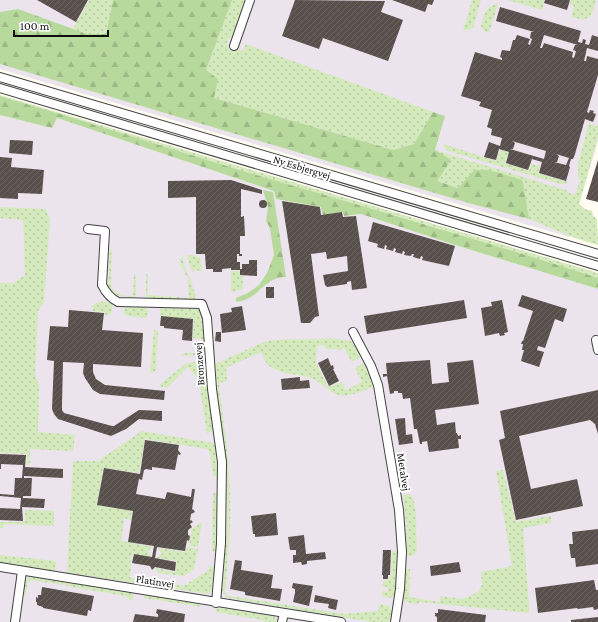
<svg xmlns="http://www.w3.org/2000/svg" width="598" height="622" font-family="'Crimson Pro',serif">
	<defs>
		<pattern id="grass-dots" width="8" height="8" patternUnits="userSpaceOnUse"><rect width="8" height="8" fill="#d4e9bc"/><path d="M2 2h.1M6 6h.1" fill="none" stroke="#b5c7a0" stroke-width="1.8" stroke-linecap="round"/></pattern>
		<pattern id="forest-firs" width="22" height="20" patternUnits="userSpaceOnUse"><rect width="22" height="20" fill="#b8d99c"/><path d="M5 1l3.5 6h-7zM16 11l3.5 6h-7z" fill="#9db985"/></pattern>
		<pattern id="building-hatch" width="6" height="6" patternUnits="userSpaceOnUse"><rect width="6" height="6" fill="#58504c"/><path d="M-1 1l2-2M0 6l6-6M5 7l2-2" fill="none" stroke="#6b6561"/></pattern>
	</defs>
	<rect width="100%" height="100%" fill="#fffcf2"/>
	<!-- industrial -->
	<g fill="#ece4ed">
		<polygon points="0,0 598,0 598,141 569,237 0,69"/>
		<polygon points="0,99 274,191 276,199 344,212 344,216 361,214 458,246 598,289 598,622 0,622"/>
	</g>
	<!-- grass -->
	<g fill="url(#grass-dots)">
		<polygon points="89,0 113,0 106,34 87,34 73,29"/>
		<polygon points="232,0 247,0 234,35 228,39 227,45 243,51 246,44 433,112 414,144 393,150 214,98 206,70"/>
		<polygon points="472,0 481,0 473,28 463,31"/>
		<polygon points="508,0 545,0 542,10"/>
		<path d="M571,0H596C592,18 589,22 571,17L574,6L570,4Z"/>
		<path d="M498,4L489,33L484,31L481,27C484,15 484,7 498,4Z"/>
		<polygon points="0,95 598,273 598,278 432,226 245,172 0,96"/>
		<polygon points="589,123 598,126 598,137 579,204 585,209 592,211 593,216 597,219 598,245 572,237 529,219 524,188 474,170 459,188 437,181 435,150 566,190 569,193 575,195 580,181 578,175 578,164"/>
		<polygon points="443,144 496,161 500,150 509,152 505,163 529,171 531,164 540,166 538,173 568,182 565,184 560,184 448,151 444,147"/>
		<polygon points="0,207 46,209 50,220 44,302 38,311 35,375 39,385 38,432 75,435 73,451 30,449 30,465 27,465 27,454 0,453 0,283 14,283 25,275 23,220 0,218"/>
		<path d="M110,249L112,250L111,285C114,296 123,295 133,296L134,274L136,275V296L134,297C123,297 114,297 108,288Z"/>
		<polygon points="187,255 195,255 195,257 200,257 202,271 195,270 192,272"/>
		<path d="M184,256L183,261L196,296C195,298 194,300 191,300C183,303 158,298 148,298L146,295V274H148V295L189,298L188,278L181,266L180,259Z"/>
		<polygon points="231,271 239,271 240,275 243,276 243,289 231,292"/>
		<polygon points="106,301 113,305 111,314 104,315 104,312 92,311 94,308 91,307 96,303"/>
		<polygon points="125,306 146,308 148,311 147,318 127,316 124,313"/>
		<path d="M160,308L196,309L200,311C203,319 209,346 203,352C198,357 187,354 181,356L184,353H198L203,351L202,339L193,338L194,319L160,316Z"/>
		<polygon points="154,330 158,331 156,371 150,373"/>
		<path d="M290,339C310,341 334,335 352,342L361,356L352,362L344,348L338,351L337,349H326L323,345L317,346L316,363L328,387L342,382L346,390L362,382L355,368L364,363L365,364L374,386C365,391 349,397 339,395C330,393 323,384 315,380C301,373 284,376 271,367C266,365 264,357 261,352L226,368L227,381L219,383C222,413 227,442 229,472C232,512 229,552 225,592L226,595L230,596L344,614L378,611L380,604L389,606L392,611L391,619L388,622H372L245,601L226,597L222,591L227,532V484L215,364L266,341Z"/>
		<polygon points="192,362 202,363 206,371 213,427 213,430 207,434 199,381 188,367 167,388 158,386 184,365"/>
		<polygon points="142,431 213,443 215,446 218,477 212,476 213,475 210,453 207,449 145,439 139,473 103,468 97,505 132,511 131,520 124,518 121,541 153,547 148,551 151,557 133,554 130,563 131,564 130,578 149,581 149,585 67,573 73,461 98,461"/>
		<polygon points="503,470 516,522 551,516 551,523 523,528 529,604 529,613 419,602 418,604 405,602 404,599 406,569 410,569 409,597 440,602 440,596 463,599 478,592 482,585 481,572 512,566 496,471"/>
		<polygon points="215,492 217,492 219,494 217,552 213,552 212,548 213,494"/>
		<polygon points="411,494 414,500 416,516 417,550 413,556 407,556 406,521 403,495"/>
		<polygon points="25,510 54,511 54,526 4,524 3,529 0,528 0,522 25,522"/>
		<polygon points="202,522 198,547 189,545 192,529"/>
		<polygon points="187,547 198,549 194,569 184,576 158,573 155,568 175,572 177,561 156,558 162,554 158,548 185,552"/>
		<polygon points="392,551 398,551 399,560 395,596 390,598 382,596 382,591 388,592 388,587 382,586 384,580 389,580 389,577 391,576"/>
		<polygon points="0,555 56,561 55,571 0,562"/>
		<polygon points="208,565 215,567 211,591 208,594 152,585 152,581 184,586 210,569"/>
		<path d="M32,576L65,581L64,585L31,580L28,583L25,596L23,593C24,585 23,579 32,576Z"/>
		<polygon points="66,582 132,593 133,594 133,600 128,599 126,596 66,586"/>
		<polygon points="146,595 198,604 202,607 144,598 144,596"/>
		<polygon points="217,607 273,616 277,620 277,622 264,622 263,620 216,612"/>
	</g>
	<!-- forest -->
	<g fill="url(#forest-firs)">
		<polygon points="113,0 232,0 206,70 218,79 214,98 393,150 414,144 433,112 445,116 435,150 451,160 437,181 458,188 474,170 489,170 522,180 524,188 529,219 472,204 0,64 0,12 18,9 87,34 106,34"/>
		<path d="M0,96C82,120 164,147 246,172C364,207 482,240 598,278V289L458,246L361,214L344,216L343,212L323,215L321,207L276,199L274,191L57,118L52,128L0,115Z"/>
		<path d="M263,190L273,192L286,277C261,278 261,299 236,302V298L248,293L259,285L267,273L274,255L270,228L266,221L268,207Z"/>
	</g>
	<!-- building -->
	<g fill="url(#building-hatch)" fill-rule="evenodd">
		<polygon points="37,0 88,0 76,22"/>
		<polygon points="295,0 385,1 381,12 403,20 388,61 323,38 319,49 282,36"/>
		<polygon points="392,0 434,0 432,5 428,4 425,12"/>
		<polygon points="545,0 570,0 567,10 544,3"/>
		<path d="M500,7L581,31L578,42L582,43L583,39L586,40L585,44L589,45L592,35L598,37V51L587,48L584,61H586L587,56L598,59V75L587,112L589,113L590,110L594,111L593,113L596,114L593,122L585,119L575,154L573,159H571L569,166L570,167L566,181L539,173L542,162L532,159L528,170L506,163L509,152L499,149L496,160L484,157L489,142L500,146L502,138L491,135L492,129L487,127L492,110L479,106L481,102L461,96L475,52L502,60V58L500,57L502,50L510,51L513,40H515L517,35L530,39L528,44L530,45L532,39L530,38L531,32H534L496,21ZM544,35L578,45H575L573,50L576,51L574,58L572,57L573,52L544,43L542,48H540ZM512,141L546,151L544,159L510,149H513L515,143ZM556,154L569,158L566,165L554,162H557L559,156Z"/>
		<polygon points="10,140 33,141 32,155 9,153"/>
		<polygon points="0,157 12,158 11,167 44,170 42,194 18,193 18,199 0,198"/>
		<polygon points="598,160 598,202 586,199"/>
		<polygon points="231,180 262,190 262,194 241,189 241,217 244,216 245,236 240,236 240,254 242,254 242,256 239,256 239,254 237,254 237,262 240,262 240,269 242,269 242,264 249,264 249,260 257,260 257,276 240,275 240,270 231,270 231,268 222,269 222,272 213,272 213,269 206,269 205,254 196,254 196,197 168,198 168,181"/>
		<circle cx="263" cy="204" r="4"/>
		<polygon points="282,201 320,207 321,215 342,212 343,217 356,216 367,288 352,290 351,281 347,282 347,284 327,287 325,285 323,275 348,271 347,256 327,259 326,252 311,254 319,316 315,317 310,323 301,323"/>
		<polygon points="373,222 455,246 449,266 422,260 423,257 421,256 420,259 413,257 414,254 412,254 411,256 404,255 405,252 403,251 402,254 395,252 396,249 394,248 393,251 386,249 387,246 385,245 384,249 377,247 378,244 368,241"/>
		<rect x="266" y="287" width="8" height="11"/>
		<polygon points="522,295 567,309 563,322 555,319 545,348 538,346 537,350 544,352 539,367 521,361 524,350 522,350 523,344 521,344 522,341 523,341 533,311 518,306"/>
		<polygon points="464,300 467,318 367,334 364,316"/>
		<polygon points="502,300 508,332 504,333 505,335 500,336 499,333 485,336 481,308 492,306 491,302"/>
		<polygon points="242,306 246,330 222,333 220,314 232,312 231,308"/>
		<polygon points="69,310 104,313 102,330 143,333 141,367 93,364 93,372 96,379 105,385 165,391 164,400 100,394 93,390 85,378 83,373 84,363 63,362 62,404 62,410 64,413 112,426 114,426 139,410 162,411 162,421 139,419 126,429 111,436 58,419 54,414 52,409 54,361 47,360 50,326 68,327"/>
		<polygon points="161,316 193,319 192,341 182,340 183,330 164,328 164,326 160,326"/>
		<polygon points="216,332 221,332 221,342 215,341"/>
		<polygon points="328,358 331,366 333,365 334,369 333,369 339,381 329,386 318,363"/>
		<polygon points="430,360 432,384 449,382 447,363 473,360 479,404 435,410 437,425 455,422 456,433 457,433 458,436 461,435 461,439 458,439 459,448 429,452 427,441 422,442 422,444 420,444 417,429 414,429 410,398 403,399 402,393 398,393 398,391 394,391 394,393 390,394 387,376 383,377 383,374 387,374 386,363"/>
		<polygon points="300,377 300,381 309,380 310,388 282,390 281,379"/>
		<polygon points="598,390 598,434 595,424 590,420 519,436 531,489 577,479 583,506 516,520 499,440 505,438 500,411"/>
		<polygon points="405,418 406,435 412,434 413,443 399,445 395,419"/>
		<polygon points="145,440 179,445 178,450 181,454 179,455 178,454 175,470 152,467 152,470 146,469 144,470 142,480 139,479 136,494 165,499 167,492 191,497 192,489 195,489 192,510 193,509 195,512 191,514 190,521 191,520 193,522 190,524 192,527 188,530 188,535 190,536 189,541 187,540 185,551 157,547 155,558 176,562 175,571 155,567 152,570 150,566 132,563 134,554 152,557 154,546 128,542 133,511 97,505 104,468 140,474"/>
		<polygon points="0,454 26,455 25,467 63,469 63,478 24,476 24,478 32,478 31,496 23,496 23,498 45,499 44,508 22,507 23,521 0,520 0,508 20,509 21,498 0,496 0,494 14,495 15,478 22,478 23,465 1,464 1,469 0,469"/>
		<polygon points="276,513 278,535 255,537 255,534 253,534 251,516"/>
		<polygon points="598,529 598,564 576,567 575,558 571,558 569,544 573,544 572,532"/>
		<polygon points="304,535 306,554 325,552 326,559 307,561 307,564 302,565 301,562 293,563 293,555 296,555 296,550 290,550 288,537"/>
		<polygon points="383,550 391,550 390,575 388,575 388,579 383,579 383,575 382,575"/>
		<polygon points="235,560 242,561 241,570 273,575 271,588 282,589 280,601 245,595 245,592 230,589"/>
		<polygon points="459,562 461,572 431,576 430,566"/>
		<polygon points="594,580 596,590 598,590 598,609 594,610 593,607 578,609 577,608 538,613 535,588"/>
		<polygon points="293,583 313,586 309,606 293,602 295,593 295,589 292,588"/>
		<polygon points="42,587 94,596 91,611 88,610 87,616 43,608 43,607 37,605 37,602 36,602 36,597 38,598 38,595 41,595"/>
		<polygon points="315,595 338,600 336,610 328,608 329,604 314,602"/>
		<polygon points="157,609 185,614 184,622 133,622 135,614 158,617 158,614 156,613"/>
		<polygon points="438,609 486,615 485,622 437,622 437,617 435,616 435,613 438,613"/>
		<polygon points="598,617 598,622 571,622 571,620"/>
	</g>
	<g fill="none" stroke-linecap="round" stroke-linejoin="round">
		<defs>
			<g id="minor">
				<polyline points="234,46 250,0"/>
				<polyline points="0,77 598,254"/>
				<polyline points="0,88 598,266"/>
				<path d="M88,229L105,231L102,285C106,293 110,298 118,302L202,304L207,318L212,389L222,462L221,543L216,603"/>
				<polyline points="353,332 371,366 378,385 399,510 402,552 400,589 395,622"/>
				<polyline points="596,340 598,350"/>
				<polyline points="0,567 341,622"/>
				<polyline points="15,622 22,571"/>
				<polyline points="282,622 284,613"/>
			</g>
		</defs>
		<!-- minor casing -->
		<use href="#minor" stroke="#424242" stroke-width="10"/>
		<!-- minor -->
		<use href="#minor" stroke="#fff" stroke-width="8"/>
	</g>
	<g text-anchor="middle" dominant-baseline="central" stroke-width="4" stroke-linejoin="round" paint-order="stroke">
		<!-- street labels -->
		<g font-size="11" fill="#0f0f0f" stroke="#fff">
			<text transform="translate(302 167) rotate(17)">Ny Esbjergvej</text>
			<text transform="translate(199 364) rotate(-94)">Bronzevej</text>
			<text transform="translate(404 472) rotate(81)">Metalvej</text>
			<text transform="translate(155 581) rotate(9)">Platinvej</text>
		</g>
	</g>
	<!-- scale -->
	<path d="M14 30v6h94v-6" fill="none" stroke="#0f0f0f" stroke-width="2"/>
	<text x="20" y="30" font-size="12" fill="#0f0f0f" stroke="#ffffff" stroke-width="3" paint-order="stroke">100 m</text>
</svg>
